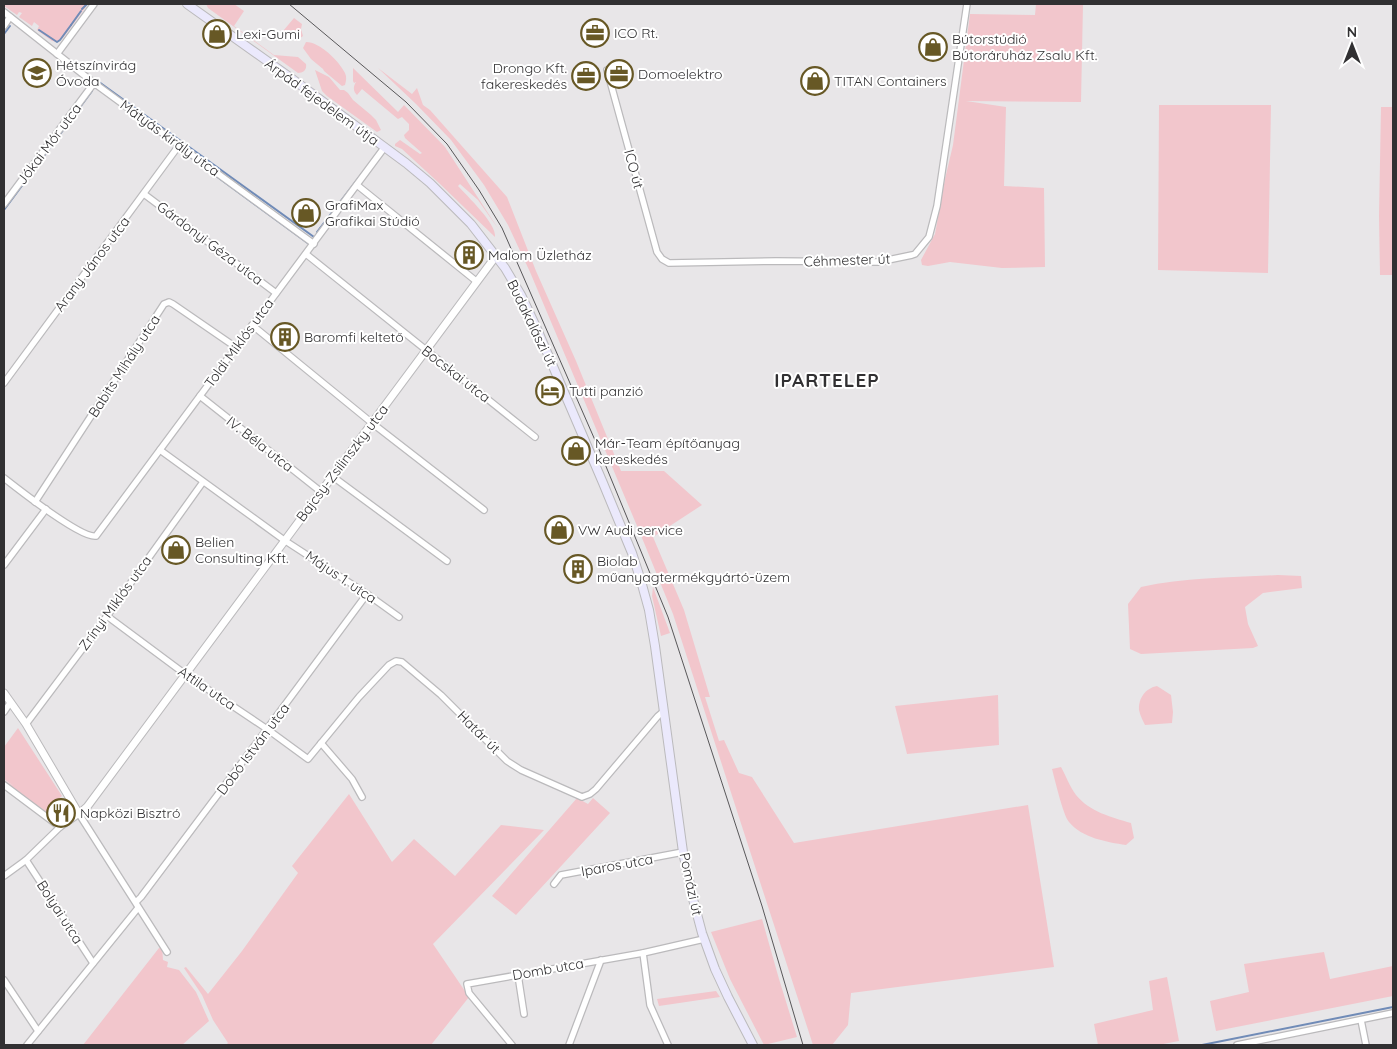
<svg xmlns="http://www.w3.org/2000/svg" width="1397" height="1049" font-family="Quicksand,sans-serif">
	<rect width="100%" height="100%" fill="#e8e6e8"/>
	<!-- green -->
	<g fill="#f2c6cc">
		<polygon points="4,4 88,4 63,38 57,42 52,41 37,30 39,26 34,22 32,26 19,17 22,13 19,12 17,15 4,6"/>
		<path d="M206,4H234L244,11L234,26L274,55L298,57L306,64C307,70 303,73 298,73L208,8Z"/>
		<polygon points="1036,4 1083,4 1081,102 966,101 1006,107 1004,186 1044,188 1045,267 1002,268 950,262 928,266 922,265 921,260 935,234 945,179 953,145 970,14 1035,15"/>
		<polygon points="294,18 302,24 301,29 303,36 296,41 283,31"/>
		<path d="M306,42C320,42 339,61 345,73C347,77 346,81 345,85L342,86L324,71L323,69L311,59L303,48Z"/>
		<path d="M353,68L398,112L404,105L445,147L499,230L478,200L460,184L458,186C467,196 497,224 495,237L439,183L402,149L395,146V144L400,140L420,154L422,153L405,138L404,135L409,130V124L402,117L398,119L362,89L357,95C353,91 353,87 356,82L354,83L353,81Z"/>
		<polygon points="378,68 412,94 417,88 423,105 430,110 507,197 536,271 576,361 621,471 664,471 702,505 653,537 684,610 710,697 705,697 719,741 724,740 739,773 752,777 794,843 1028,805 1054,967 851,993 848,1025 832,1045 813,1045 673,614 640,533 530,272 508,225 484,185 451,140 416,104"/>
		<polygon points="315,70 329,77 340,90 344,90 348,93 353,100 371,115 376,120 381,130 377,132 327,96 322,91"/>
		<polygon points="1159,105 1271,105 1268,273 1158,270"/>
		<polygon points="1381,107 1393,107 1393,275 1380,275 1379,216"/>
		<path d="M1278,575L1301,576L1302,588L1263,593L1245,607L1248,624L1258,646L1253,648L1141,654L1130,649L1128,604L1141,587C1186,577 1232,578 1278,575Z"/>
		<polygon points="653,587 670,633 661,636 652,596"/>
		<path d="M1157,686L1171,695L1173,712L1172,723L1145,725C1143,721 1140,715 1139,710C1138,698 1146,688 1157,686Z"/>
		<polygon points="998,695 999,745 907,754 895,706"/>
		<polygon points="18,728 62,796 51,805 62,820 60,821 43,813 4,782 4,780 14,786 4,779 4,747"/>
		<path d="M1061,767C1066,776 1070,787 1076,795C1090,812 1111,817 1131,823L1134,838L1126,845C1107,842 1082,838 1069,822C1063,815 1055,780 1052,769Z"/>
		<polygon points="349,794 392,862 414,839 455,876 501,825 544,830 433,944 469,997 431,1045 226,1045 228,1043 213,1020 202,995 184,968 186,967 208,994 242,951 298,873 292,866"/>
		<polygon points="577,798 588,804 593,798 610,813 516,915 492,896"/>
		<polygon points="762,919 779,979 797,1037 764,1045 730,979 711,932"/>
		<polygon points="162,946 163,960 168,962 167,967 179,970 196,992 209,1021 182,1045 83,1045 159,948"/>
		<polygon points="1324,952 1330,979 1393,966 1393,996 1216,1031 1210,1001 1249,992 1244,964"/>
		<polygon points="1167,977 1179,1041 1158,1045 1098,1045 1094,1024 1153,1010 1149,981"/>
		<polygon points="716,991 720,997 659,1006 657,999"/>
	</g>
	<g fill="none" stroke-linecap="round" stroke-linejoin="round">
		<!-- stream -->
		<g stroke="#708bb7" stroke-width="2">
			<polyline points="82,9 87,4"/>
			<polyline points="71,25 81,11"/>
			<polyline points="39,30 57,42 60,40 71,25"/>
			<polyline points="4,34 10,26"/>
			<polyline points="99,82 314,237"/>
			<polyline points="166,139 173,144"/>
			<polyline points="182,151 309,244"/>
			<polyline points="4,210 92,91"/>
			<polyline points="317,232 363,172"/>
			<polyline points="1202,1045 1393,1007"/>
		</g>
		<defs>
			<g id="minor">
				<polyline points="4,12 94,83 314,244"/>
				<polyline points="4,26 10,17"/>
				<polyline points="57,54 94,4"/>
				<polyline points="607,70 657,252 662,259 669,263 776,261 878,262 912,255 915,254 929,237 937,206 967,4"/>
				<polyline points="357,185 476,281"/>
				<polyline points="144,194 276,293"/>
				<polyline points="4,204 94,83"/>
				<polyline points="306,254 535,437"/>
				<polyline points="252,325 372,423 484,510"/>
				<polyline points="4,383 180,144"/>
				<polyline points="200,396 320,491"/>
				<polyline points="160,450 284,540 367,594 399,617"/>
				<polyline points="332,476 447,561"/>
				<path d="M4,478C18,489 82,539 96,536L384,148"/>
				<polyline points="35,502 164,304 169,302 173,304 237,348"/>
				<polyline points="4,565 46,509"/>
				<polyline points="107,616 185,674 267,729 308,759 359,697 389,665 396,661 402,662 441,695 507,761 521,770 582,797 590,794 596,789 658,716 664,711"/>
				<polyline points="4,712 10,703"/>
				<polyline points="26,724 107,616 203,482"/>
				<polyline points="321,743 352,779 362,797"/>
				<polyline points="4,785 60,827"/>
				<polyline points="26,860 93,963"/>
				<polyline points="4,876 26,860 60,827 79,814 167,952"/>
				<polyline points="554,884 561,875 683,852"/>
				<polyline points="136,902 141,897 267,729 367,594"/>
				<polyline points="643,953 650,1005 668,1045"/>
				<polyline points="518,975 524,1014"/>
				<polyline points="4,980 38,1031"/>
				<polyline points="1361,1020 1366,1045"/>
				<polyline points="27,1045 138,908"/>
				<polyline points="512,1045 469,993 467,984 643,953 704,939"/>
				<polyline points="569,1045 601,960"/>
				<polyline points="1237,1045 1393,1013"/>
			</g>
			<polyline id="tertiary" points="4,693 26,724 79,814 87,807 496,256"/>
			<polyline id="secondary" points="187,4 291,78 406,163 430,183 471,224 505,268 521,295 537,329 603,483 632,553 641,581 649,610 655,646 683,852 693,899 702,933 715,969 728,997 753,1045"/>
		</defs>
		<!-- minor casing -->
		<use href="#minor" stroke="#bbbabc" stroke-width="8"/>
		<!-- tertiary casing -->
		<use href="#tertiary" stroke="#bbbabc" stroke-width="9"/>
		<!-- secondary casing -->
		<use href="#secondary" stroke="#bbbabc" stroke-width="10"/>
		<!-- minor -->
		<use href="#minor" stroke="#fff" stroke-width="5.5"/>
		<!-- tertiary -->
		<use href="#tertiary" stroke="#fff" stroke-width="7"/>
		<!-- secondary -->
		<use href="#secondary" stroke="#ebe9fc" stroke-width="8"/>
		<!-- tram -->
		<polyline stroke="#585759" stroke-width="1" points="289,4 406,102 447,144 479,190 502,228 598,447 668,617 762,906 803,1045"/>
	</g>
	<!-- icons -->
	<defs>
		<symbol id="office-ring" viewBox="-11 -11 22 22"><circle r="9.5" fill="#fff" stroke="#675825" stroke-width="1.5"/><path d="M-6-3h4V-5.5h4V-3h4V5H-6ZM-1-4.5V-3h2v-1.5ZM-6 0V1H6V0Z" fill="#675825"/></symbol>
		<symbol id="shop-ring" viewBox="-11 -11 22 22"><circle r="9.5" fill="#fff" stroke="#675825" stroke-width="1.5"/><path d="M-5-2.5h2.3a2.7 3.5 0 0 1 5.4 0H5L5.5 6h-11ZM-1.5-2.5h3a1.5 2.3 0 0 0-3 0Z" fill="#675825"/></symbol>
		<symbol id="school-ring" viewBox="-11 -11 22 22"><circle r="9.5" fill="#fff" stroke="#675825" stroke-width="1.5"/><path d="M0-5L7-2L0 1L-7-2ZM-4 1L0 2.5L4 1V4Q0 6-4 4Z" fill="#675825"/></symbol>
		<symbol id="building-ring" viewBox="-11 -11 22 22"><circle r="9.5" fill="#fff" stroke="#675825" stroke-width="1.5"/><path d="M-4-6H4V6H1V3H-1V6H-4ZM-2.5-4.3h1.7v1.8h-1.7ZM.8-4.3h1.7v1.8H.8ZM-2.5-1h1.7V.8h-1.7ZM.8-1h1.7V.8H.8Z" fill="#675825"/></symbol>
		<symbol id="hotel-ring" viewBox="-11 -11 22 22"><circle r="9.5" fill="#fff" stroke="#675825" stroke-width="1.5"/><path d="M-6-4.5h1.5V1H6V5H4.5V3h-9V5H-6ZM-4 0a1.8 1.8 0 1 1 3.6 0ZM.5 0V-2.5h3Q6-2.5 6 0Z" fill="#675825"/></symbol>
		<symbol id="restaurant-ring" viewBox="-11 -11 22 22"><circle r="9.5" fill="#fff" stroke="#675825" stroke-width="1.5"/><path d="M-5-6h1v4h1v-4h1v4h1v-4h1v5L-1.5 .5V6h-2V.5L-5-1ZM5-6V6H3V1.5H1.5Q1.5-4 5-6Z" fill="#675825"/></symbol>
	</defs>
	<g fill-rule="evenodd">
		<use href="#office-ring" x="579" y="17" width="32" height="32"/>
		<use href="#shop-ring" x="201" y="18" width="32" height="32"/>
		<use href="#shop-ring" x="917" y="31" width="32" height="32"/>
		<use href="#school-ring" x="21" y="57" width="32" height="32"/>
		<use href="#office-ring" x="603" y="58" width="32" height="32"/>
		<use href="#office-ring" x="570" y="60" width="32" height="32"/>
		<use href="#shop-ring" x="799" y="65" width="32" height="32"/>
		<use href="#shop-ring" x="290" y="197" width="32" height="32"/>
		<use href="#building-ring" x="453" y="239" width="32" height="32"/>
		<use href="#building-ring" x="269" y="321" width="32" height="32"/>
		<use href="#hotel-ring" x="534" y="375" width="32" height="32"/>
		<use href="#shop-ring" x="560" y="435" width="32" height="32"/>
		<use href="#shop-ring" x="543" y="514" width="32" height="32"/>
		<use href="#shop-ring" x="160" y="534" width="32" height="32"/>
		<use href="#building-ring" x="562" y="553" width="32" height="32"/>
		<use href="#restaurant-ring" x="45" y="797" width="32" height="32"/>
	</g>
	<g text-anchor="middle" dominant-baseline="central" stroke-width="4" stroke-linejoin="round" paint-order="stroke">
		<!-- poi labels -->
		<g font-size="14" fill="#313032" stroke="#fff" text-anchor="start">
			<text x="614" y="33">ICO Rt.</text>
			<text x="236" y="34">Lexi-Gumi</text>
			<text x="952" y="39">Bútorstúdió<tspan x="952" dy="16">Bútoráruház Zsalu Kft.</tspan></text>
			<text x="56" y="65">Hétszínvirág<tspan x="56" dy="16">Óvoda</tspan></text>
			<text x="567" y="68" text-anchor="end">Drongo Kft.<tspan x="567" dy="16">fakereskedés</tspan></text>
			<text x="638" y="74">Domoelektro</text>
			<text x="834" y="81">TITAN Containers</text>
			<text x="325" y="205">GrafiMax<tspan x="325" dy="16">Grafikai Stúdió</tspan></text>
			<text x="488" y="255">Malom Üzletház</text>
			<text x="304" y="337">Baromfi keltető</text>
			<text x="569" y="391">Tutti panzió</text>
			<text x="595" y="443">Már-Team építőanyag<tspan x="595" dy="16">kereskedés</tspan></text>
			<text x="578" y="530">VW Audi service</text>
			<text x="195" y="542">Belien<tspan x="195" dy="16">Consulting Kft.</tspan></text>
			<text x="597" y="561">Biolab<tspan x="597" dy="16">műanyagtermékgyártó-üzem</tspan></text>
			<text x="80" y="813">Napközi Bisztró</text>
		</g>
		<!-- street labels -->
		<g font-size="14" fill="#313032" stroke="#fff">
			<text transform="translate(322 102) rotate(36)">Árpád fejedelem útja</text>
			<text transform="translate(170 138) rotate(36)">Mátyás király utca</text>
			<text transform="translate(49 144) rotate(-53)">Jókai Mór utca</text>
			<text transform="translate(634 169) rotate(75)">ICO út</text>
			<text transform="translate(210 243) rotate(37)">Gárdonyi Géza utca</text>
			<text transform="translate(847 260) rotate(-2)">Céhmester út</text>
			<text transform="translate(92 264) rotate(-53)">Arany János utca</text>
			<text transform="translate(532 323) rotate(64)">Budakalászi út</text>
			<text transform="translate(239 343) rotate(-54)">Toldi Miklós utca</text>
			<text transform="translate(124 366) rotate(-57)">Babits Mihály utca</text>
			<text transform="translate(456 374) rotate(38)">Bocskai utca</text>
			<text transform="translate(260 444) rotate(38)">IV. Béla utca</text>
			<text transform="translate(342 463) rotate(-53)">Bajcsy-Zsilinszky utca</text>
			<text transform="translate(341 577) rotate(34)">Május 1. utca</text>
			<text transform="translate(115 603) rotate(-54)">Zrínyi Miklós utca</text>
			<text transform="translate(207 688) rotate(34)">Attila utca</text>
			<text transform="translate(479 732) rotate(45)">Határ út</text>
			<text transform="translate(253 749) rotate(-53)">Dobó István utca</text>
			<text transform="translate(617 865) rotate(-10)">Iparos utca</text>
			<text transform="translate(691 884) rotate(78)">Pomázi út</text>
			<text transform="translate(60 912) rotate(57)">Bolyai utca</text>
			<text transform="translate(548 969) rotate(-10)">Domb utca</text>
		</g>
		<!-- district labels -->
		<g font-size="19" font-weight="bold" letter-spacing="1" fill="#313032" stroke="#fff">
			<text x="827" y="380">IPARTELEP</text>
		</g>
	</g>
	<!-- border -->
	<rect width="1397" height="1049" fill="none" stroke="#313032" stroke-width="10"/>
	<!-- north arrow -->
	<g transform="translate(1352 45)" stroke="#ffffff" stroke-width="4" paint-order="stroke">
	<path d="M0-4L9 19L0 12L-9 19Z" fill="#313032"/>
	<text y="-8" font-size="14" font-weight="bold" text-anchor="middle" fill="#313032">N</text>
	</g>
</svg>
